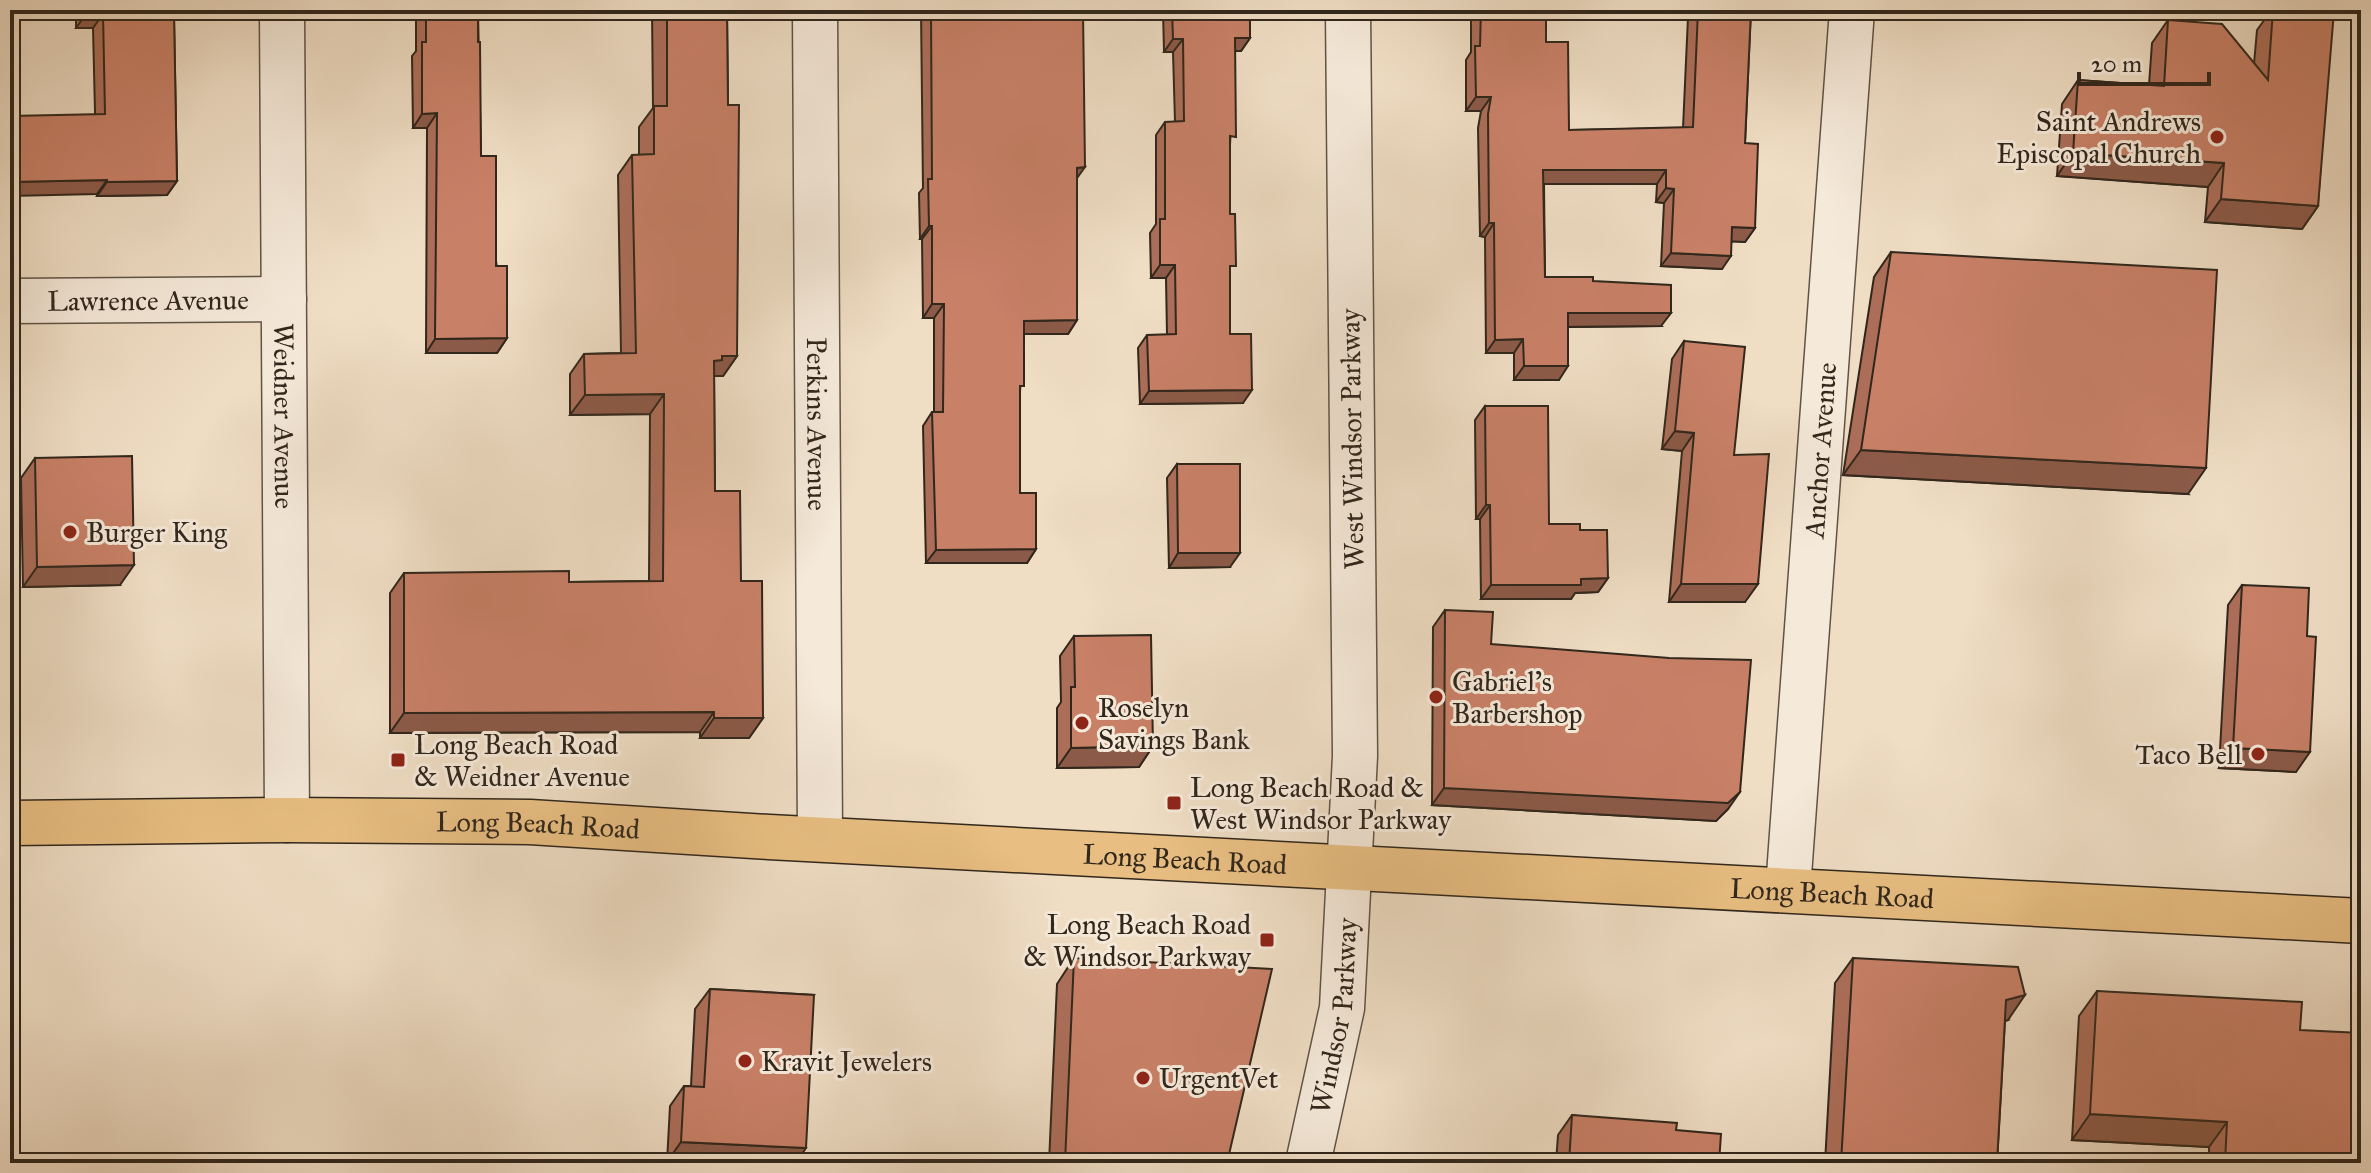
<svg xmlns="http://www.w3.org/2000/svg" width="2371" height="1173" font-family="'IM FELL Great Primer',serif">
	<rect width="100%" height="100%" fill="#efddc4"/>
	<filter id="stains"><feTurbulence type="fractalNoise" baseFrequency=".0025" numOctaves="4"/><feColorMatrix values="0 0 0 0 .2 0 0 0 0 .09 0 0 0 0 .02 0 0 0 .5 -.17"/></filter>
	<radialGradient id="worn" r=".72"><stop offset=".6" stop-color="#630" stop-opacity="0"/><stop offset="1" stop-color="#630" stop-opacity=".3"/></radialGradient>
	<g fill="none" stroke-linecap="round" stroke-linejoin="round">
		<defs>
			<g id="minor">
				<path id="s1" d="M282,10L287,820"/>
				<path id="s2" d="M815,10L820,839"/>
				<path id="s3" d="M10,301L284,299"/>
				<path id="s4" d="M1788,889L1852,10"/>
				<path id="s5" d="M1308,1163L1342,1008L1355,756L1348,10"/>
			</g>
			<g id="primary">
				<path id="s6" d="M10,823L287,820L530,822L769,837L2361,921"/>
			</g>
		</defs>
		<!-- minor casing -->
		<use href="#minor" stroke="#605446" stroke-width="47"/>
		<!-- primary casing -->
		<use href="#primary" stroke="#31271c" stroke-width="47"/>
		<!-- minor -->
		<use href="#minor" stroke="#f5e9d9" stroke-width="44"/>
		<!-- primary -->
		<use href="#primary" stroke="#e8be82" stroke-width="44"/>
	</g>
	<!-- wall -->
	<g fill="#ac6e59" stroke="#31271c" stroke-width="2">
		<polygon points="76,10 177,10 174,17 177,181 167,195 97,196 93,28 76,28"/>
		<polygon points="416,10 478,10 481,156 507,338 497,353 426,353 427,128 413,128 412,56 416,51"/>
		<polygon points="652,10 727,10 728,105 737,356 723,376 714,376 715,491 741,581 763,718 749,738 700,738 700,732 390,733 390,593 404,573 569,582 649,581 650,414 570,415 570,374 584,354 621,353 618,175 632,155 639,155 639,127 653,108"/>
		<polygon points="921,10 1083,10 1077,178 1077,320 1068,334 1024,334 1020,392 1020,493 1036,549 1027,563 926,563 923,426 932,412 934,412 934,318 923,318 922,239 920,239 919,193 923,188"/>
		<polygon points="1163,10 1250,10 1250,38 1241,51 1235,51 1230,145 1230,334 1243,403 1140,404 1138,348 1147,335 1167,335 1166,278 1151,278 1150,233 1156,224 1156,135 1165,122 1175,122 1173,52 1164,52"/>
		<polygon points="1471,10 1546,10 1546,42 1569,130 1683,128 1688,17 1679,17 1680,10 1751,10 1745,143 1755,228 1745,242 1732,241 1722,269 1661,266 1664,203 1656,202 1657,184 1544,184 1545,277 1593,281 1661,326 1568,327 1559,380 1514,380 1514,353 1486,353 1485,237 1480,236 1478,128 1481,111 1466,111 1466,60 1471,52"/>
		<polygon points="2266,10 2331,10 2318,206 2302,229 2205,222 2208,187 2057,176 2062,104 2078,80 2149,85 2152,43 2168,20 2254,64 2257,30 2265,19"/>
		<polygon points="1891,252 2188,494 1843,475 1874,277"/>
		<polygon points="1684,341 1734,455 1745,602 1669,602 1682,451 1662,449 1672,359"/>
		<polygon points="1485,406 1549,524 1580,530 1608,578 1598,592 1575,593 1571,599 1481,599 1480,519 1476,519 1475,420"/>
		<polygon points="35,458 120,585 23,587 21,478"/>
		<polygon points="1177,464 1230,567 1169,568 1167,478"/>
		<polygon points="2242,585 2307,636 2296,772 2219,768 2228,605"/>
		<polygon points="1445,610 1491,644 1728,809 1716,821 1432,805 1433,627"/>
		<polygon points="1074,636 1153,746 1139,767 1057,768 1057,708 1061,702 1060,656"/>
		<polygon points="1074,958 1227,1163 1049,1163 1057,984"/>
		<polygon points="1853,958 2008,1020 2005,1021 1997,1163 1825,1163 1835,983"/>
		<polygon points="710,989 814,995 667,1162 670,1106 684,1086 691,1086 695,1009"/>
		<polygon points="2097,991 2300,1030 2361,1163 2209,1163 2209,1147 2072,1140 2079,1016"/>
		<polygon points="1572,1115 1676,1130 1719,1163 1556,1163 1558,1135"/>
	</g>
	<!-- shaded-wall -->
	<g fill="#8c5a48" stroke="#31271c" stroke-width="2">
		<polygon points="1684,10 1693,10 1688,17 1679,17"/>
		<polygon points="86,14 103,14 93,28 76,28"/>
		<polygon points="1235,38 1250,38 1241,51 1226,51"/>
		<polygon points="1173,39 1183,39 1173,52 1164,52"/>
		<polygon points="1476,97 1491,97 1481,111 1466,111"/>
		<polygon points="437,113 427,128 413,128 422,114"/>
		<polygon points="2073,153 2224,163 2208,187 2057,176"/>
		<polygon points="1085,167 1075,181 1077,168"/>
		<polygon points="1543,170 1666,170 1657,184 1534,184"/>
		<polygon points="107,180 97,194 10,196 10,182"/>
		<polygon points="177,181 167,195 97,196 107,182"/>
		<polygon points="1666,188 1674,189 1664,203 1656,202"/>
		<polygon points="2221,199 2318,206 2302,229 2205,222"/>
		<polygon points="1489,223 1494,223 1485,237 1480,236"/>
		<polygon points="929,226 932,226 922,239 920,239"/>
		<polygon points="1732,227 1755,228 1745,242 1723,241"/>
		<polygon points="1671,253 1731,256 1722,269 1661,266"/>
		<polygon points="1160,265 1175,265 1166,278 1151,278"/>
		<polygon points="932,304 944,304 934,318 923,318"/>
		<polygon points="1568,313 1671,313 1661,326 1559,327"/>
		<polygon points="1077,320 1068,334 1015,334 1024,321"/>
		<polygon points="507,338 497,353 426,353 435,339"/>
		<polygon points="1523,339 1514,353 1486,353 1495,340"/>
		<polygon points="722,356 737,356 723,376 711,376 714,361"/>
		<polygon points="1524,366 1568,366 1559,380 1514,380"/>
		<polygon points="1252,390 1243,403 1140,404 1149,391"/>
		<polygon points="664,394 650,414 570,415 585,395"/>
		<polygon points="1675,431 1694,433 1682,451 1662,449"/>
		<polygon points="1861,450 2206,468 2188,494 1843,475"/>
		<polygon points="1486,505 1490,505 1480,519 1476,519"/>
		<polygon points="1036,549 1027,563 926,563 936,550"/>
		<polygon points="1178,553 1240,553 1230,567 1169,568"/>
		<polygon points="134,565 120,585 23,587 37,567"/>
		<polygon points="1608,578 1598,592 1575,593 1571,599 1481,599 1491,585 1581,579"/>
		<polygon points="1681,584 1758,584 1745,602 1669,602"/>
		<polygon points="714,712 700,732 390,733 404,713"/>
		<polygon points="714,718 763,718 749,738 700,738"/>
		<polygon points="1153,746 1139,767 1057,768 1071,748"/>
		<polygon points="2233,748 2310,752 2296,772 2219,768"/>
		<polygon points="1444,788 1740,792 1728,809 1716,821 1432,805"/>
		<polygon points="2025,995 2008,1020 1988,1025 2006,1000"/>
		<polygon points="2090,1114 2227,1122 2209,1147 2072,1140"/>
		<polygon points="681,1142 806,1148 796,1163 667,1162"/>
	</g>
	<!-- building -->
	<g fill="#c88067" stroke="#31271c" stroke-width="2">
		<polygon points="86,10 177,10 177,12 174,12 177,181 107,182 107,180 10,182 10,116 105,114 103,14 86,14"/>
		<polygon points="426,10 478,10 478,42 480,42 481,156 496,156 496,266 507,266 507,338 435,339 437,113 422,114 422,42 426,42"/>
		<polygon points="667,10 727,10 728,105 739,105 737,356 722,356 722,360 714,361 715,491 740,491 741,581 762,581 763,718 714,718 714,712 404,713 404,573 569,571 569,582 663,581 664,394 585,395 584,354 636,353 632,155 654,154 654,106 667,106"/>
		<polygon points="931,10 1083,10 1085,167 1077,168 1077,320 1024,321 1024,386 1020,386 1020,493 1036,493 1036,549 936,550 932,412 943,412 944,304 932,304 932,226 929,226 928,179 932,179"/>
		<polygon points="1172,10 1250,10 1250,38 1235,38 1236,137 1230,136 1230,214 1235,214 1236,266 1230,266 1230,334 1251,334 1252,390 1149,391 1147,335 1176,334 1175,265 1160,265 1160,219 1165,219 1165,122 1184,121 1183,39 1173,39"/>
		<polygon points="1481,10 1546,10 1546,42 1568,42 1569,130 1693,127 1698,10 1751,10 1745,143 1758,144 1755,228 1732,227 1731,256 1671,253 1674,189 1666,188 1666,170 1543,170 1545,277 1593,277 1593,281 1671,285 1671,313 1568,313 1568,366 1524,366 1523,339 1495,340 1494,223 1489,223 1488,114 1491,97 1476,97 1475,46 1480,46"/>
		<polygon points="2273,10 2331,10 2331,11 2334,11 2318,206 2221,199 2224,163 2073,153 2078,80 2164,86 2168,20 2222,24 2268,80"/>
		<polygon points="1891,252 2217,270 2206,468 1861,450"/>
		<polygon points="1684,341 1745,347 1734,455 1769,454 1758,584 1681,584 1694,433 1675,431"/>
		<polygon points="1485,406 1548,406 1549,524 1580,524 1580,530 1607,530 1608,578 1581,579 1581,585 1491,585 1490,505 1486,505"/>
		<polygon points="132,456 134,565 37,567 35,458"/>
		<polygon points="1177,464 1240,464 1240,553 1178,553"/>
		<polygon points="2242,585 2309,588 2307,636 2316,637 2310,752 2233,748"/>
		<polygon points="1445,610 1493,612 1491,644 1669,658 1751,660 1740,792 1728,803 1444,788"/>
		<polygon points="1151,635 1153,746 1071,748 1071,687 1075,687 1074,636"/>
		<polygon points="1074,958 1272,969 1227,1163 1065,1163"/>
		<polygon points="1853,958 2018,967 2025,995 2006,1000 1997,1163 1841,1163"/>
		<polygon points="710,989 814,995 806,1148 681,1142 684,1086 704,1087"/>
		<polygon points="2097,991 2302,1002 2300,1030 2361,1033 2361,1163 2225,1163 2227,1122 2090,1114"/>
		<polygon points="1572,1115 1677,1123 1676,1130 1721,1134 1719,1163 1569,1163"/>
	</g>
	<!-- markers -->
	<g fill="#8f2418" stroke="#f5e9d9" stroke-width="3">
		<circle cx="2217" cy="137" r="8"/>
		<circle cx="70" cy="532" r="8"/>
		<circle cx="1436" cy="697" r="8"/>
		<circle cx="1082" cy="723" r="8"/>
		<circle cx="2258" cy="754" r="8"/>
		<rect x="390" y="752" width="16" height="16" rx="4"/>
		<rect x="1166" y="795" width="16" height="16" rx="4"/>
		<rect x="1259" y="932" width="16" height="16" rx="4"/>
		<circle cx="745" cy="1061" r="8"/>
		<circle cx="1143" cy="1078" r="8"/>
	</g>
	<g text-anchor="middle" dominant-baseline="central" stroke-width="6" stroke-linejoin="round" paint-order="stroke">
		<!-- poi labels -->
		<g font-size="28" fill="#31271c" stroke="#f5e9d9" text-anchor="start">
			<text x="2201" y="121" text-anchor="end">Saint Andrews<tspan x="2201" dy="32">Episcopal Church</tspan></text>
			<text x="86" y="532">Burger King</text>
			<text x="1452" y="681">Gabriel's<tspan x="1452" dy="32">Barbershop</tspan></text>
			<text x="1098" y="707">Roselyn<tspan x="1098" dy="32">Savings Bank</tspan></text>
			<text x="414" y="744">Long Beach Road<tspan x="414" dy="32">&amp; Weidner Avenue</tspan></text>
			<text x="2242" y="754" text-anchor="end">Taco Bell</text>
			<text x="1190" y="787">Long Beach Road &amp;<tspan x="1190" dy="32">West Windsor Parkway</tspan></text>
			<text x="1251" y="924" text-anchor="end">Long Beach Road<tspan x="1251" dy="32">&amp; Windsor Parkway</tspan></text>
			<text x="761" y="1061">Kravit Jewelers</text>
			<text x="1159" y="1078">UrgentVet</text>
		</g>
		<!-- street labels -->
		<g font-size="28" fill="#31271c" stroke="#f5e9d9">
			<text stroke="none"><textPath href="#s3" startOffset="138">Lawrence Avenue</textPath></text>
			<text stroke="none"><textPath href="#s1" startOffset="406">Weidner Avenue</textPath></text>
			<text stroke="none"><textPath href="#s2" startOffset="414">Perkins Avenue</textPath></text>
			<text transform="translate(1352 439) rotate(-91)">West Windsor Parkway</text>
			<text stroke="none"><textPath href="#s4" startOffset="440">Anchor Avenue</textPath></text>
			<text stroke="none"><textPath href="#s6" startOffset="528">Long Beach Road</textPath></text>
			<text stroke="none"><textPath href="#s6" startOffset="1176">Long Beach Road</textPath></text>
			<text stroke="none"><textPath href="#s6" startOffset="1824">Long Beach Road</textPath></text>
			<text stroke="none"><textPath href="#s5" startOffset="150">Windsor Parkway</textPath></text>
		</g>
	</g>
	<!-- margin -->
	<rect width="2371" height="1173" fill="none" stroke="#efddc4" stroke-width="40"/>
	<rect x="12" y="12" width="2347" height="1149" fill="none" stroke="#31271c" stroke-width="4"/>
	<rect x="20" y="20" width="2331" height="1133" fill="none" stroke="#31271c" stroke-width="2"/>
	<!-- scale -->
	<path d="M2079 72v12h130v-12" fill="none" stroke="#31271c" stroke-width="4"/>
	<text x="2091" y="72" font-size="24" fill="#31271c" stroke="#f5e9d9" stroke-width="6" paint-order="stroke">20 m</text>
	<rect width="100%" height="100%" filter="url(#stains)"/>
	<rect width="100%" height="100%" fill="url(#worn)"/>
</svg>
